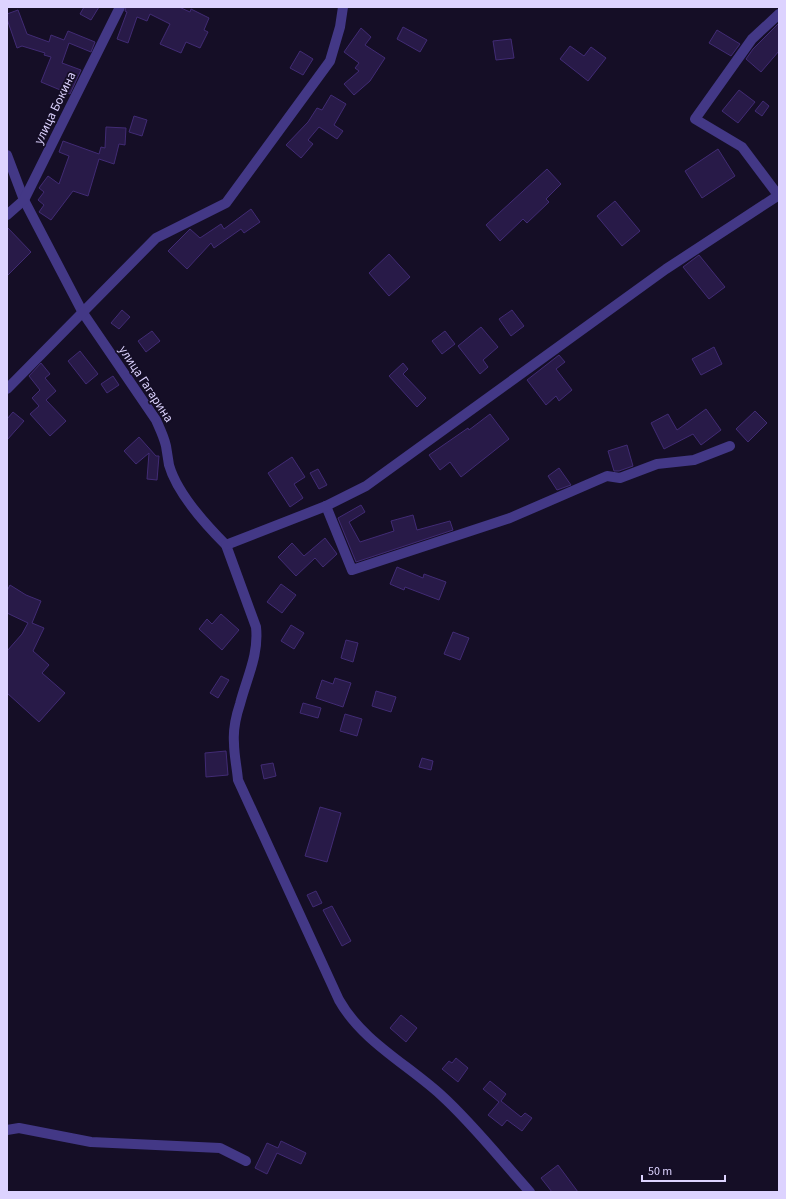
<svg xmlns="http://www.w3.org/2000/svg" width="786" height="1199" font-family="'Source Sans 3',sans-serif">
	<rect width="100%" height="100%" fill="#150e26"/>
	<!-- building -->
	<g fill="#281a48" stroke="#412b74">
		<polygon points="84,7 99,7 91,20 80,14"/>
		<polygon points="126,7 179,7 190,12 191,9 209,18 204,30 208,32 200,48 186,42 181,53 160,44 170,24 150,14 147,21 137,17 128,43 117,39 127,12 125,11"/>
		<polygon points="18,10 27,34 49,42 51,35 64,40 68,31 95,42 91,52 69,43 62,63 81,70 70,94 41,82 51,57 44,55 45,53 22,46 17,48 7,19 7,14"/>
		<polygon points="779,23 779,51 761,72 746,59 753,49"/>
		<polygon points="403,27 427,40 420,52 397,39"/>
		<polygon points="361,28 371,37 365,45 385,58 370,81 354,95 344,84 359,71 355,68 359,63 344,52"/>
		<polygon points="717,30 740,44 731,56 709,43"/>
		<polygon points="511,39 514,58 496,60 493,41"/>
		<polygon points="570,46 584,56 591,47 606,58 588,81 560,59"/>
		<polygon points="300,51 313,59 303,75 290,68"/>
		<polygon points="739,90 755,102 738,123 722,111"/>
		<polygon points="331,95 346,104 334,125 343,131 337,139 319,127 308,140 313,144 301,158 286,145 308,122 317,108 322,110"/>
		<polygon points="763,101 769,106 762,116 755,111"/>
		<polygon points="134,116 147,120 142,136 129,132"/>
		<polygon points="106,127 126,128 125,145 119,144 114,164 99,159 88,196 73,191 51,220 39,212 44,205 38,200 44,192 39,188 48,176 59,184 69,156 59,152 63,141 99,154 101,147 105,148"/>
		<polygon points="718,149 735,176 702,198 685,171"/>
		<polygon points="547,169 561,184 546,199 549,202 527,223 523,219 500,241 486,225"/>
		<polygon points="615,201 640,231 622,246 597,216"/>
		<polygon points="251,209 260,222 244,233 241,229 214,248 211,243 187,269 168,251 190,229 200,238 221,224 224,229"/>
		<polygon points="7,227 31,252 7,276"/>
		<polygon points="389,254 410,277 389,296 369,273"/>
		<polygon points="699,255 725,287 709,299 683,267"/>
		<polygon points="122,310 130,317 119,329 111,323"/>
		<polygon points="512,310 524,326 511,336 499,319"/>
		<polygon points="481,327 498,347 483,360 488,367 480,374 458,346"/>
		<polygon points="152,331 160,341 146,352 138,341"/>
		<polygon points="445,331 455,344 442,354 432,341"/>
		<polygon points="714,347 722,364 701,375 692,359"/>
		<polygon points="80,351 98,374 86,384 68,361"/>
		<polygon points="559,355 565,362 556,369 572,390 559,401 556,396 546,405 527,380"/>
		<polygon points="41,363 50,374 45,378 56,391 46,400 66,421 50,436 30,414 39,406 32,398 40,390 29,376"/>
		<polygon points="403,363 408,369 403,374 426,398 417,407 389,376"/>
		<polygon points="113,376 119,385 107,393 101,384"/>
		<polygon points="706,409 721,430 701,445 693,434 664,449 651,423 668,414 677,430"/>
		<polygon points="755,411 767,423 748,442 736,429"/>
		<polygon points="13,412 24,421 7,440 7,419"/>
		<polygon points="490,414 509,439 461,477 450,462 440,470 429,455 468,428 469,430"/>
		<polygon points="139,437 156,456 159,456 157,480 147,479 149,453 136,464 124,451"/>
		<polygon points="627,445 633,466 619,471 614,471 608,451"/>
		<polygon points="292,457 305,477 294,484 303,498 290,507 268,473"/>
		<polygon points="559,468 571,485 557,490 548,476"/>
		<polygon points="318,469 327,485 319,489 310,473"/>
		<polygon points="361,505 365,512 349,522 360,542 394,531 391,521 413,515 417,530 450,521 453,530 356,562 338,518"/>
		<polygon points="325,538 337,554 323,567 315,558 296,576 278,557 292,543 304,556"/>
		<polygon points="397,567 423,578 424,574 446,582 439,600 405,587 404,590 390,584"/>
		<polygon points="281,584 296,595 282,613 267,602"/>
		<polygon points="10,585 26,595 41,601 32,623 44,628 33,651 49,665 42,673 65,693 39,722 7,693 7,651 22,634 28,623 7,613 7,591"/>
		<polygon points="221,614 239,630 222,650 199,629 207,619 212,624"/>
		<polygon points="291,625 304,633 294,649 281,641"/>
		<polygon points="453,632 469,638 460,660 444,654"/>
		<polygon points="346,640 358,643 353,662 341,658"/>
		<polygon points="221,676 229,680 218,698 210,693"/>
		<polygon points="335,678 351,683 343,707 316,698 322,680 333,684"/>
		<polygon points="376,691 396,697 391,712 372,706"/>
		<polygon points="303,703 321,708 318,718 300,713"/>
		<polygon points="345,714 362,719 357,736 340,731"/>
		<polygon points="226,751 228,775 206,777 205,753"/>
		<polygon points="422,758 433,761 431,770 419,767"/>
		<polygon points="273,763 276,776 264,779 261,765"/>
		<polygon points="320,807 341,813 327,862 305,856"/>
		<polygon points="316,891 322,903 313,907 307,895"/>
		<polygon points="332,906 351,941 342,946 323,910"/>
		<polygon points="401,1015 417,1028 406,1042 390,1028"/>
		<polygon points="456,1058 468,1068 458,1082 442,1069 449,1061 452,1063"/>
		<polygon points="490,1081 506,1094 501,1101 521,1117 525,1113 532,1118 522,1131 507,1120 502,1126 488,1115 499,1102 483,1089"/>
		<polygon points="281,1141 306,1153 301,1164 277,1153 267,1174 255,1168 267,1143 278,1148"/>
		<polygon points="558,1165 578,1192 552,1192 541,1178"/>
	</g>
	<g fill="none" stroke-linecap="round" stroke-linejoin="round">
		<!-- minor -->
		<g stroke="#433886" stroke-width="10">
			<path d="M7,155L24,200L83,313L156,420C160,429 164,437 166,446C167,452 168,459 169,465C177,493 206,525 226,545L256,627C259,655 247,677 240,704C236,716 233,731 234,743C234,755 237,768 238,780L339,1000C362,1041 407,1064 441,1095C473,1124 501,1160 530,1192"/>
			<polyline points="778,195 742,147 695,119 752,39 779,14"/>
			<polyline points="7,215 24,200 120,7"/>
			<polyline points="7,389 156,238 226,203 330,61 340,27 343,7"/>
			<polyline points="326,506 352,570 510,518 607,476 620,478 657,464 694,460 730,446"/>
			<polyline points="226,545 326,506 366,486 666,269 779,195"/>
			<polyline points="7,1130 19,1128 91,1142 220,1148 246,1161"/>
		</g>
	</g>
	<g text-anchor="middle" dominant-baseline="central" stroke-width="3.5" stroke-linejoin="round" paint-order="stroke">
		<!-- street labels -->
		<g font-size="13" fill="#ddd3ff" stroke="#150e26">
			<text transform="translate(55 108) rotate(-64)">улица Бокина</text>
			<text transform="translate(146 384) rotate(57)">улица Гагарина</text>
		</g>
	</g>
	<!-- border -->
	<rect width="786" height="1199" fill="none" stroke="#ddd3ff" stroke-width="16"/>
	<!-- scale -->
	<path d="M642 1175v6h83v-6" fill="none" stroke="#ddd3ff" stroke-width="2"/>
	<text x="648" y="1175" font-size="12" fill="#ddd3ff" stroke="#150e26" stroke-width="3" paint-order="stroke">50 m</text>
</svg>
